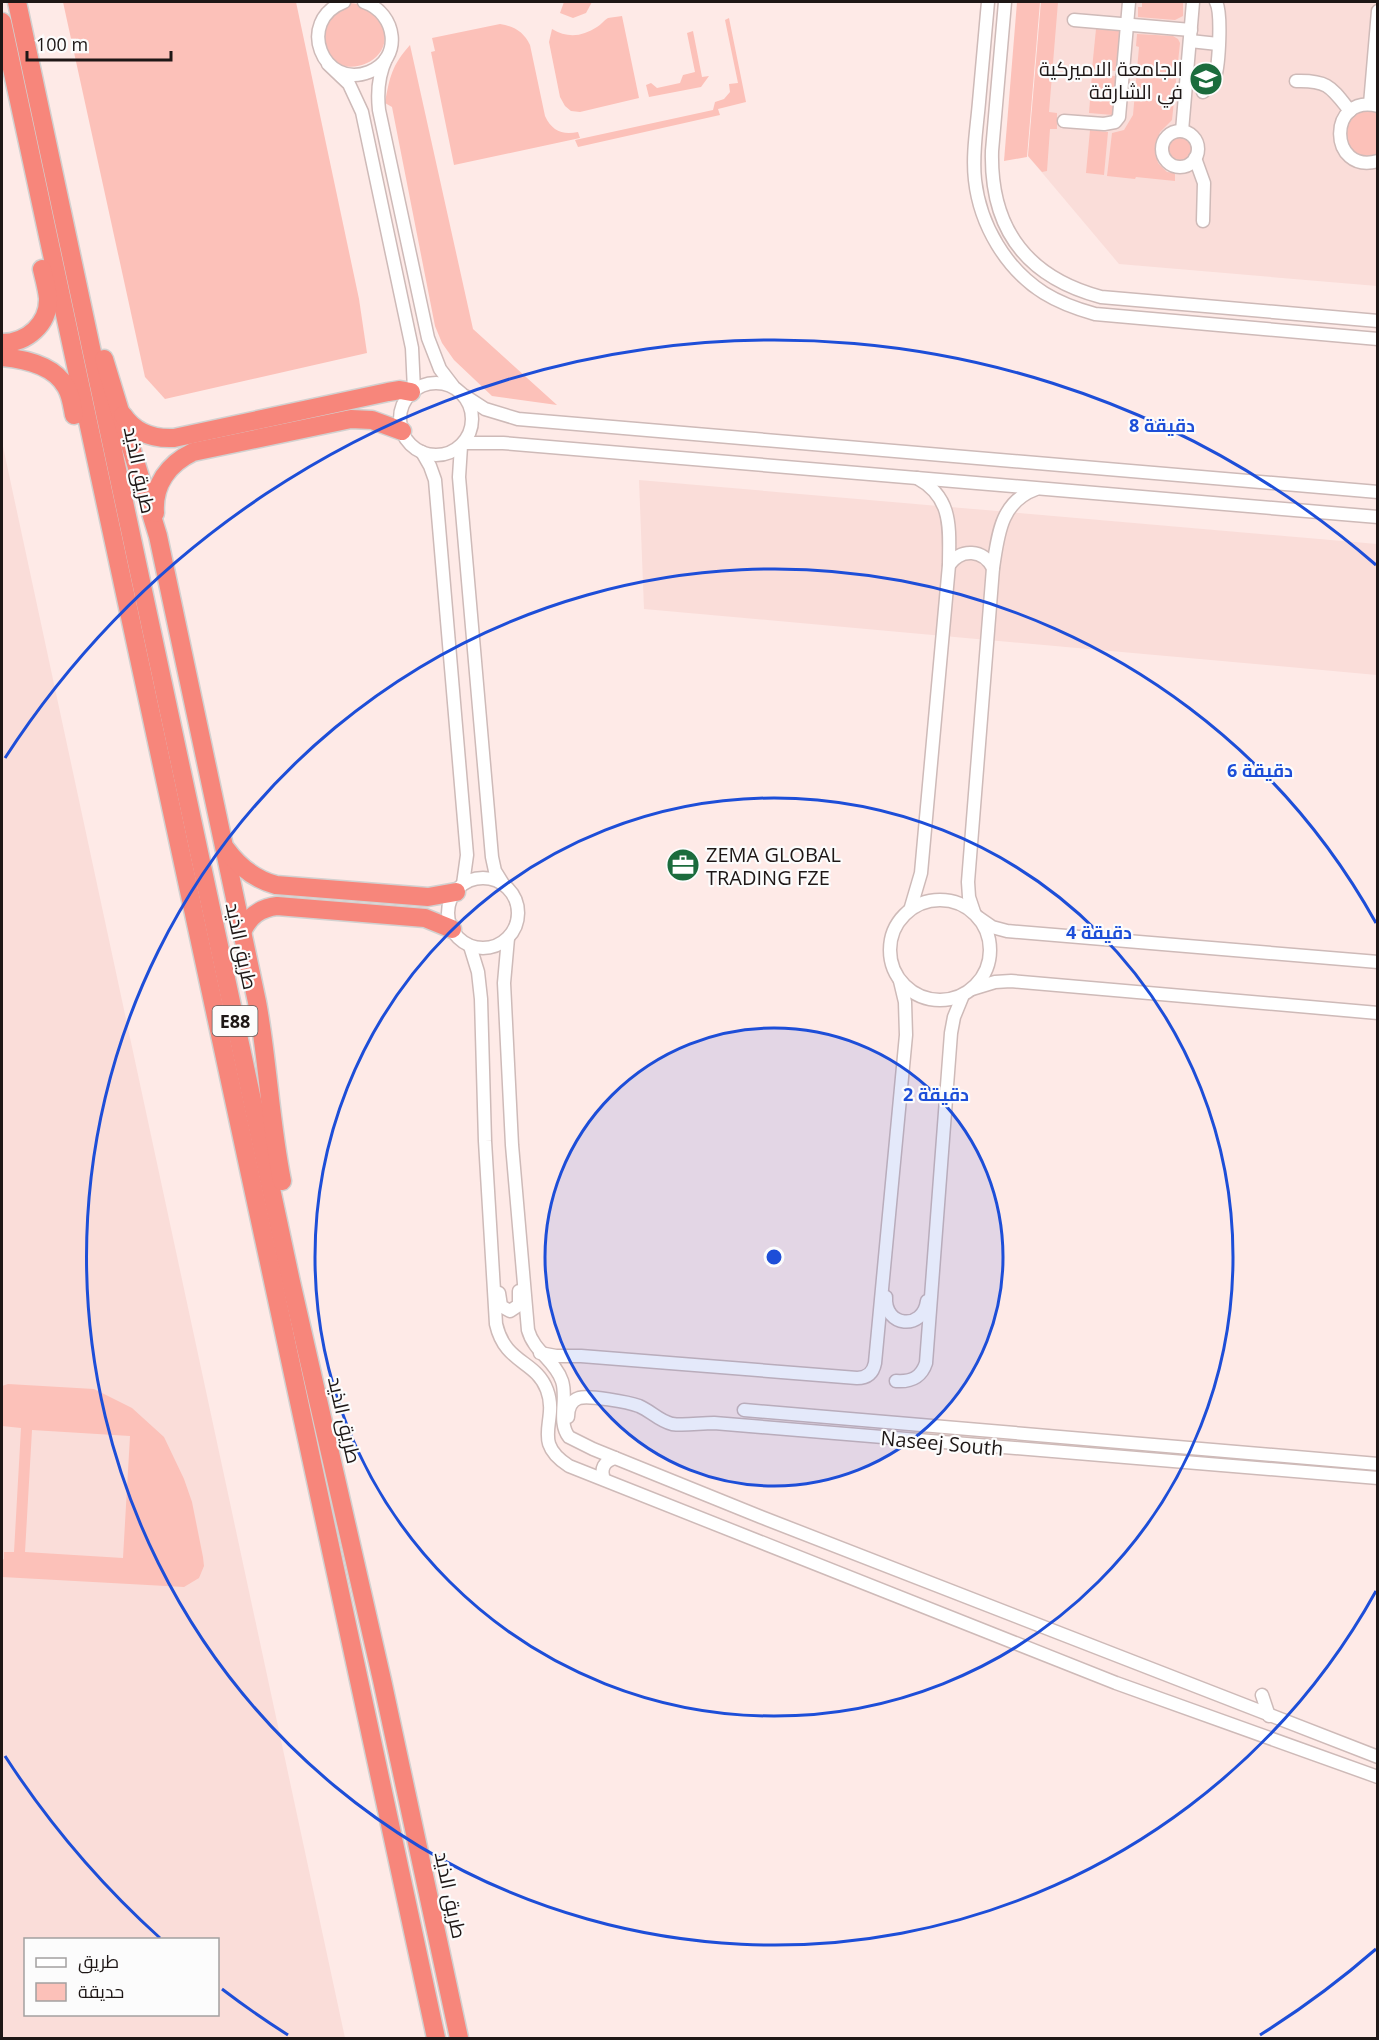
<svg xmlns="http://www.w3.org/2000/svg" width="1379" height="2040" font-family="'Open Sans',Cairo,sans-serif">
	<rect width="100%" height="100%" fill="#feeae7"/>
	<!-- built -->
	<g fill="#faddd9" fill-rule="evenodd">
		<polygon points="1041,2 1377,2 1377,286 1119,264 1028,156"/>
		<path d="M2,442L345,2038H2ZM26,1940H218V2014H26Z"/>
		<polygon points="639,480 1377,544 1377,675 644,609"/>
	</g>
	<!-- green -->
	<g fill="#fcc1b9" fill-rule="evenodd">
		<polygon points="63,2 296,2 359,299 367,353 165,399 145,377"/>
		<polygon points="564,2 592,2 586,13 573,18 560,13"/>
		<polygon points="1017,2 1040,2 1027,157 1004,161"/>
		<polygon points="1041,2 1058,2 1049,112 1057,113 1057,129 1050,129 1047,171 1042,172 1028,156"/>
		<polygon points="1142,2 1183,2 1183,16 1175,20 1138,17 1138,7 1142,7"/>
		<path d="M350,3C362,4 374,9 380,20C404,65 331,86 322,44C321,38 324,28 324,21Z"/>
		<path d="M622,16L639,98L580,112L571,111L565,106L560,97L549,42L552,29C567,38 582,37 597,27C601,25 604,20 608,18C612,17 618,17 622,16Z"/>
		<polygon points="729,18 746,102 718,109 720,115 578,147 575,140 713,110 715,102 724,99 730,92 729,84 738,83 725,20"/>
		<path d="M500,24C514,26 524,32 530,45L545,116C552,131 562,135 578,132L580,138L454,165L431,52L435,51L432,38Z"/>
		<polygon points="1096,29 1120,31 1116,71 1092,69"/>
		<polygon points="693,31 702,77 709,76 701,87 649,97 646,85 651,83 657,88 680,83 683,75 695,72 687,33"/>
		<polygon points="1137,34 1173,36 1178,39 1180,43 1172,120 1160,132 1155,147 1158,163 1167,172 1175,173 1175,181 1136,177 1135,179 1107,176 1112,133 1124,130 1133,115 1139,47 1136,46"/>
		<path d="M410,45L473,329L557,405L492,396L454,360L442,343L435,326L392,107L385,103C390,76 392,65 410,45Z"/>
		<polygon points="1092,74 1116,76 1113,115 1089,113"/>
		<path d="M1364,110L1377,112V157L1372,158L1355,155L1345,141C1347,123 1347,118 1364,110Z"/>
		<polygon points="1090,130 1108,132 1104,175 1086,173"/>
		<circle cx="1180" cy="149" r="14"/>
		<path d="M8,1384L94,1389L132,1408L164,1437L184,1479L192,1502L203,1557L204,1566L199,1578L184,1587L2,1577V1560L4,1559V1552H14L21,1428L2,1426V1440V1386ZM32,1430L130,1436L123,1558L25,1552Z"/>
	</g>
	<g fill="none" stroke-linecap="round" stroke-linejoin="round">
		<defs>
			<g id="minor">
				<path d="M344,2C295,21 323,90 369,72C403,59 397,13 364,2"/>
				<path d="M988,2C985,35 982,68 979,102C977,127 972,154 975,180C980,225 1006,269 1044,293C1060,303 1077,309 1095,314L1378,339"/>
				<path d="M1005,2L992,151C990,228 1026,277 1101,297L1378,321"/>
				<polyline points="1074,20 1191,30"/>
				<polyline points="1190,41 1218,44"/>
				<path d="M386,59C378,76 377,92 379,110L428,338L440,369L453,386"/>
				<polyline points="328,64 349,84 362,112 412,348 414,390"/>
				<path d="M1296,81C1328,80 1331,87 1350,111"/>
				<path d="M1203,92C1208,88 1212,84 1215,77C1219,64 1222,13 1216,2"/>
				<polyline points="1370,104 1378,11"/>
				<path d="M1378,106C1327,93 1328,175 1378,161"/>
				<polyline points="1064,121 1104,124 1115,122 1119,117 1129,2"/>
				<polyline points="1182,131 1193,2"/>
				<circle cx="1180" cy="149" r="18"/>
				<polyline points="1195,158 1204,183 1203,221"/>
				<circle cx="436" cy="419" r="36"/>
				<polyline points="465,396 485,409 518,419 1378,492"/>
				<polyline points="464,443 503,443 1378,517"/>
				<polyline points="461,446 459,477 492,857 495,871 503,884"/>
				<polyline points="422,452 430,466 435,480 467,855 463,884"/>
				<path d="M949,565C961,548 983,549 993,568"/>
				<circle cx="483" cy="913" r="35"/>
				<circle cx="940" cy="950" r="50"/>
				<path d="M911,907L921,873L949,565C949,530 954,498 917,478"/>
				<path d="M974,912L969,897L968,882L993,568C998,536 1000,502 1036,489"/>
				<polyline points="979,918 992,927 1007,931 1378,962"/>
				<path d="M508,938L504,983L512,1145L528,1330C534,1352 555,1360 562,1381C568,1399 557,1422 569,1437L593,1449L761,1517L1378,1757"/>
				<path d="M470,946L478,972L481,999L485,1141L496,1324C505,1364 536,1360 547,1390C559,1422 530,1441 569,1466L1116,1683L1378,1777"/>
				<polyline points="972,989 995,982 1011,981 1378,1013"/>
				<polyline points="499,1293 501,1306 510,1311 519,1305 519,1291"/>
				<path d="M886,1297C884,1327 923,1331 927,1301"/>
				<path d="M540,1353L556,1356H581L857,1378C867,1378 873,1373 875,1363L906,1035L905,1002L900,981"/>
				<path d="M896,1381C911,1382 921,1378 926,1363L951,1033L954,1017L963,995"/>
				<polyline points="744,1410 1378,1464"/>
				<path d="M568,1417C568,1409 570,1401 579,1398C589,1395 628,1402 639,1406C651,1411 659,1421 672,1424C685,1426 700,1423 714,1423L1378,1478"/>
				<path d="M604,1479C600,1469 604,1461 615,1458"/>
				<polyline points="1262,1695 1269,1716"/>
			</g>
			<g id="highway">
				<polyline points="17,2 291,1282 382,1680 459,2038"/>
				<polyline points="2,22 436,2038"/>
				<path d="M2,343C27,343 49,324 48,298C47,288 44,278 42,269"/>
				<path d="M2,357C24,359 54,365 66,387C71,395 72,405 74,415"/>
				<path d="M104,359L158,536L257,1002C268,1061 270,1122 282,1181"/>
				<path d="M123,415C135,433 153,439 174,438L388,392L400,390L411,392"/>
				<path d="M155,513C153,485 168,464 193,452L351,419L372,420L402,431"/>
				<path d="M226,849C239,867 254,879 276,885L428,897L456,892"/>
				<path d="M242,932C249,916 260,908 277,906L425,918L452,929"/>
			</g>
		</defs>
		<!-- minor casing -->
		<use href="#minor" stroke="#cebab8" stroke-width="15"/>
		<!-- highway casing -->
		<use href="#highway" stroke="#d2d1d0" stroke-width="21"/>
		<!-- minor -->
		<use href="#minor" stroke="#fff" stroke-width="12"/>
		<!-- highway -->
		<use href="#highway" stroke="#f7867b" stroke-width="18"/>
	</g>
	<!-- distance rings -->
	<circle cx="774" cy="1257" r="229" fill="#1d4ed8" fill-opacity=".12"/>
	<g fill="none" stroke="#1d4ed8" stroke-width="3">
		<circle cx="774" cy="1257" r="229"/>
		<circle cx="774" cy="1257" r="459"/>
		<path d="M1376 1591A688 688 0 1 1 1376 923"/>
		<path d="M1376 1949A917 917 0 0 1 1260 2035M288 2035A917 917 0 0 1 222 1989M160 1938A917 917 0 0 1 5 1756M5 758A917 917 0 0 1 1376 565"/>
	</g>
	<!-- icons -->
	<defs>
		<symbol id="university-disc" viewBox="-11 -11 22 22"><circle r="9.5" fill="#1b6c3d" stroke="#fcfcfc"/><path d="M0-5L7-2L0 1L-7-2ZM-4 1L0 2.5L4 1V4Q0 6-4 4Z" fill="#fff"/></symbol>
		<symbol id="office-disc" viewBox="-11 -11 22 22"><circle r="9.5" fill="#1b6c3d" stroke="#fcfcfc"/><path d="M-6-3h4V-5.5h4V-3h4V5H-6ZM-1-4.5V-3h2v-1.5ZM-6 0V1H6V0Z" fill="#fff"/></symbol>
	</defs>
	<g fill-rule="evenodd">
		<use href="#university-disc" x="1187" y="60" width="38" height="38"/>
		<use href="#office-disc" x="664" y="846" width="38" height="38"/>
	</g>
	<g text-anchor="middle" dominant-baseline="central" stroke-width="4.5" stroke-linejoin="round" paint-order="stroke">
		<!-- shield labels -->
		<rect fill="#fcfcfc" stroke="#615c5b" stroke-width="1.5" x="212.5" y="1006" width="45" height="30" rx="4.5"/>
		<g font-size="18" font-weight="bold" fill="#1e1716">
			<text x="235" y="1021">E88</text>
		</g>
		<!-- poi labels -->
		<g font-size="20" fill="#1e1716" stroke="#fcfcfc" text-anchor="end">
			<text x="1183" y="68">الجامعة الاميركية<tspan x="1183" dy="23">في الشارقة</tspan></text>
			<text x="706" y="854" text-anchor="start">ZEMA GLOBAL<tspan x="706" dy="23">TRADING FZE</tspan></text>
		</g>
		<!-- street labels -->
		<g font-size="20" fill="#1e1716" stroke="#fcfcfc">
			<text transform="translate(140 470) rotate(78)">طريق الذيد</text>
			<text transform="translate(242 946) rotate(78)">طريق الذيد</text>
			<text transform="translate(345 1420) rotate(77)">طريق الذيد</text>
			<text transform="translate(942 1443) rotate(5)">Naseej South</text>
			<text transform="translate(451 1895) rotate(78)">طريق الذيد</text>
		</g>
	</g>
	<circle cx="774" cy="1257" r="9" fill="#1d4ed8" stroke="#fcfcfc" stroke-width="3"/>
	<g font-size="18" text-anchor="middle" font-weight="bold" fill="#1d4ed8" stroke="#fcfcfc" stroke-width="4.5" stroke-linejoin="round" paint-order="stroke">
		<text x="1162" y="432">8 دقيقة</text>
		<text x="1260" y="777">6 دقيقة</text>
		<text x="1099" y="939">4 دقيقة</text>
		<text x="936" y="1101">2 دقيقة</text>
	</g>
	<!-- border -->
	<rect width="1379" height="2040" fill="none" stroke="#1e1716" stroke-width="6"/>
	<!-- legend -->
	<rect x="24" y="1938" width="195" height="78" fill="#fcfcfc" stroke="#a3a0a0" stroke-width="1.5"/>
	<rect x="36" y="1958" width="30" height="9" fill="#ffffff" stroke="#a3a0a0" stroke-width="1.5"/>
	<text x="78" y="1968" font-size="18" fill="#1e1716">طريق</text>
	<rect x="36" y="1983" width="30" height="18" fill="#fcc1b9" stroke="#a3a0a0" stroke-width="1.5"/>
	<text x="78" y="1998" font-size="18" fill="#1e1716">حديقة</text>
	<!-- scale -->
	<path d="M27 51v9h144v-9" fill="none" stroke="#1e1716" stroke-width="3"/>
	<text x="36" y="51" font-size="18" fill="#1e1716" stroke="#fcfcfc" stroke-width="4.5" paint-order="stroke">100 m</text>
</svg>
